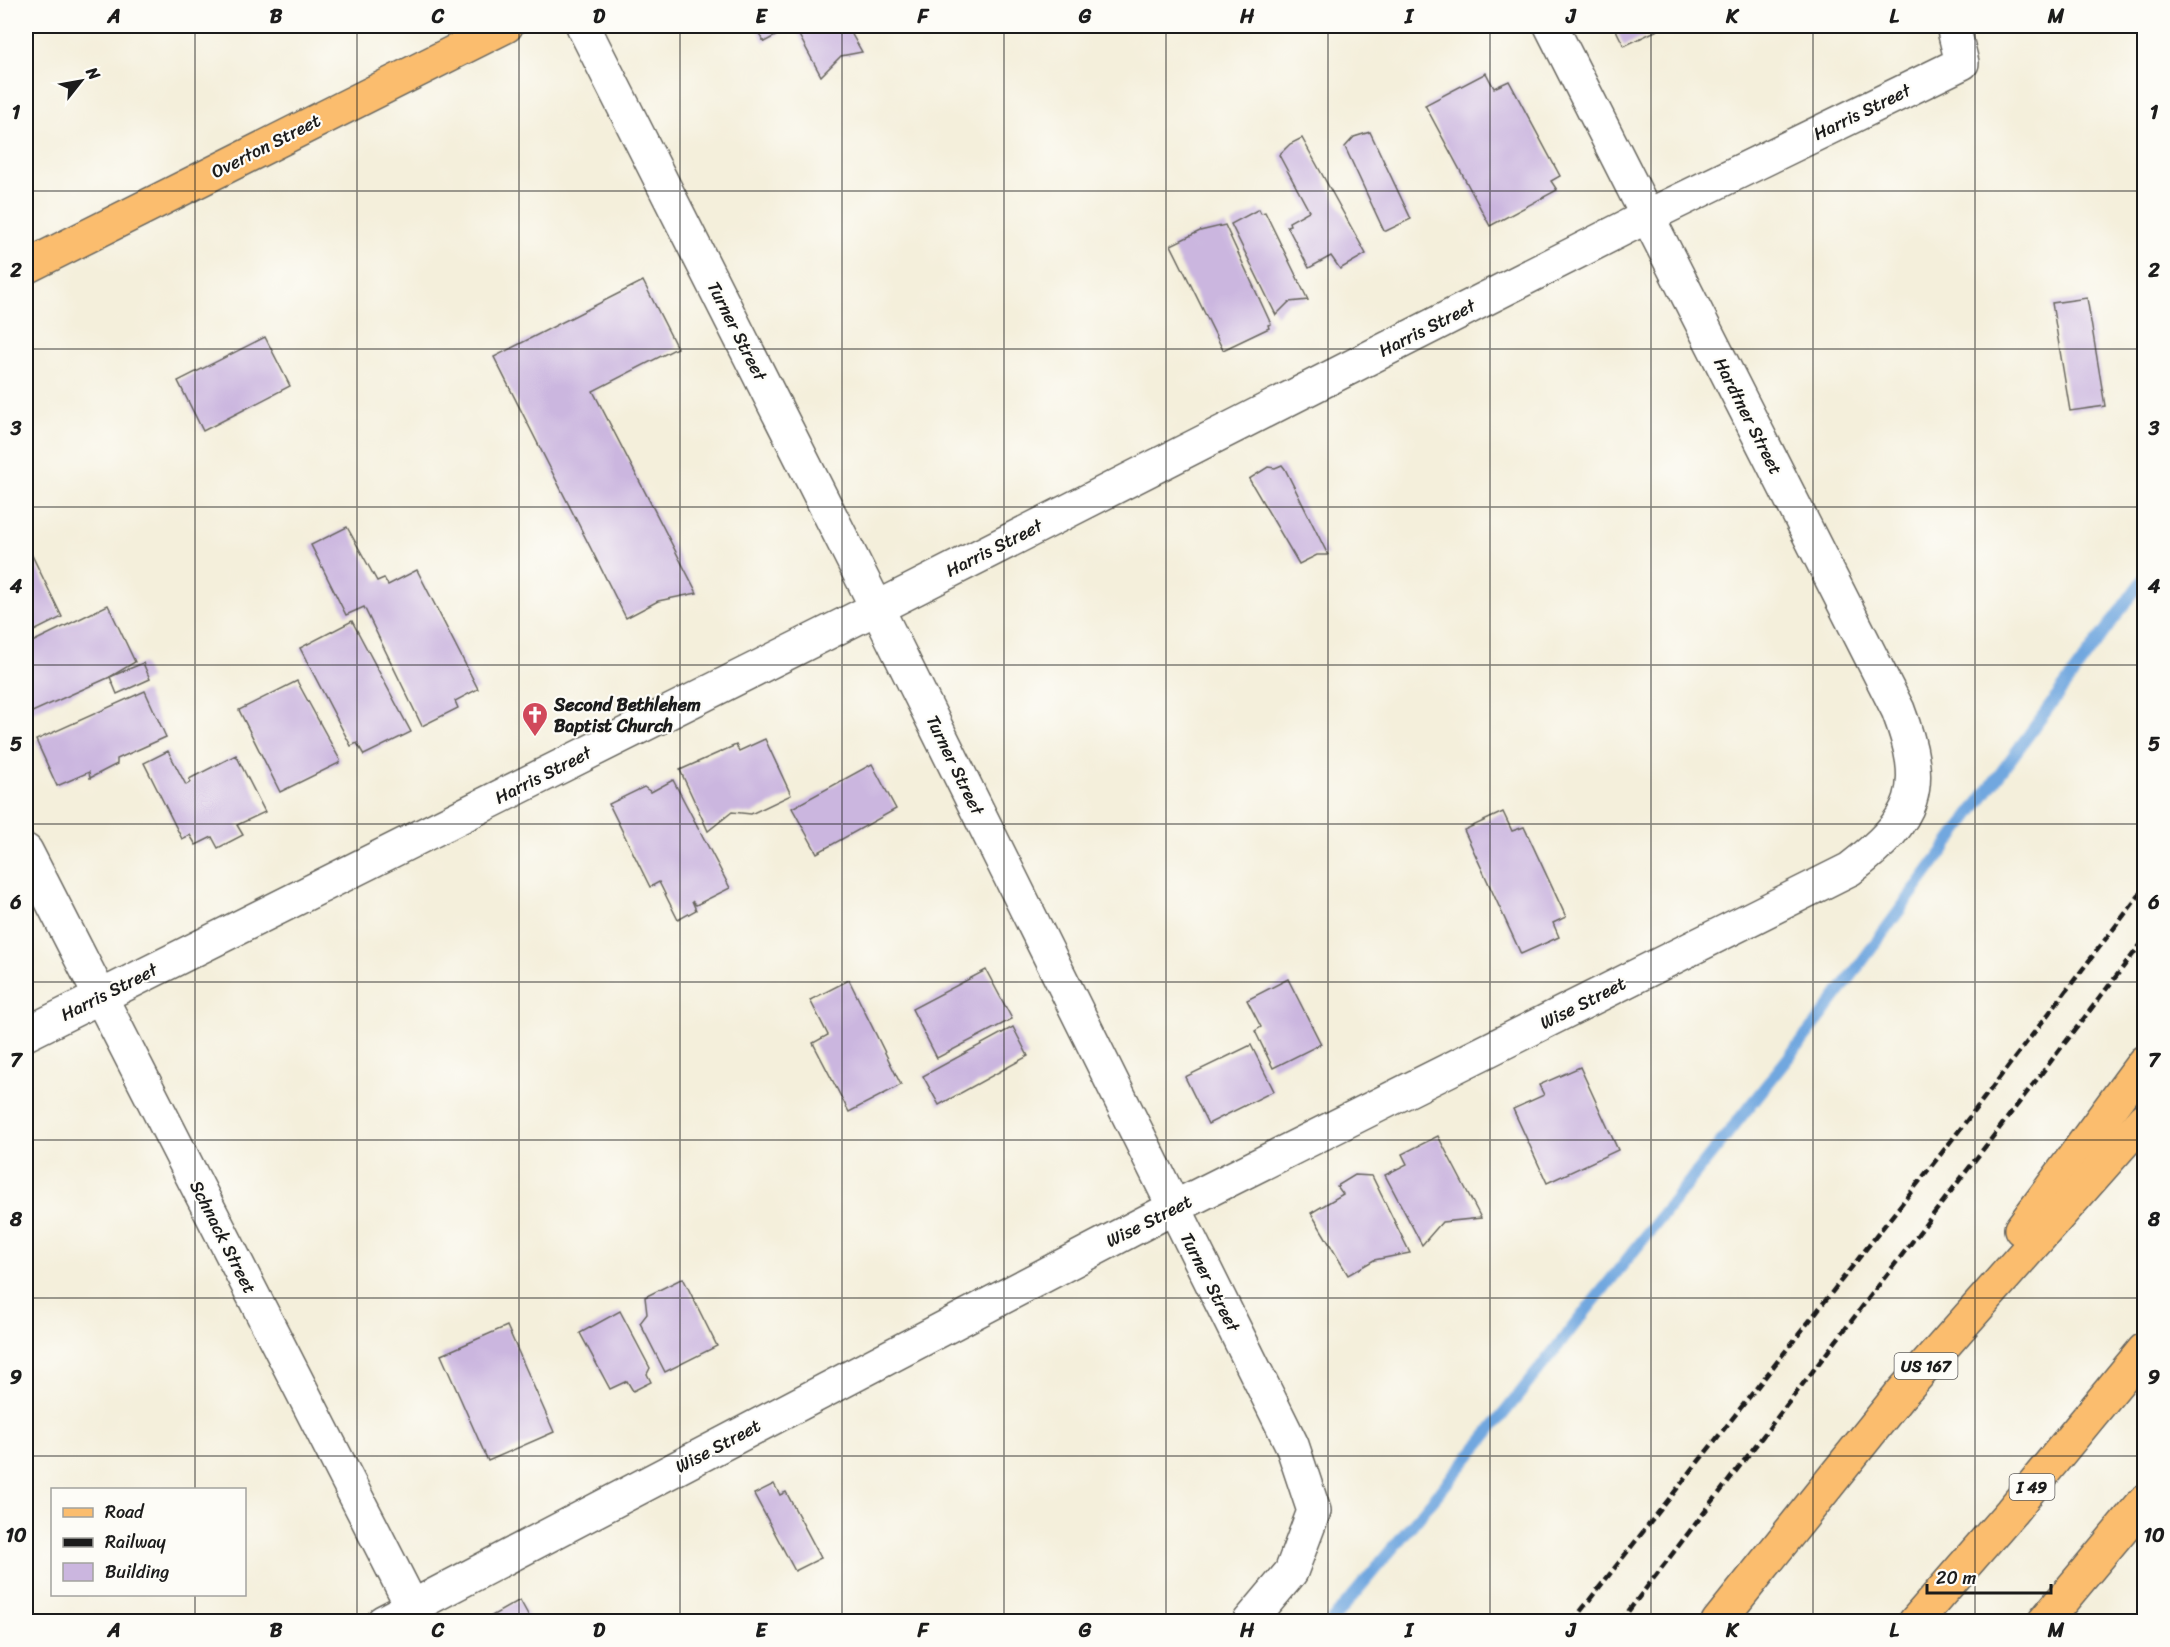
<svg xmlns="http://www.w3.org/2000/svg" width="2170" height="1647" font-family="Sriracha,sans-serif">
	<rect width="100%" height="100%" fill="#fdfcf7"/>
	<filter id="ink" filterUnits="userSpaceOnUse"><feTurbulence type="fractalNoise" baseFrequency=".0167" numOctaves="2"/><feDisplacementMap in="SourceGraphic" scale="12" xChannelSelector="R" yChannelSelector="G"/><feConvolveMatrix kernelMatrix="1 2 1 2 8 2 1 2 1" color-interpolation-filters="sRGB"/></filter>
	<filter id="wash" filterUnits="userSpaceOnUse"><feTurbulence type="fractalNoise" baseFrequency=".008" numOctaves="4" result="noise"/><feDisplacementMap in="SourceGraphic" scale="24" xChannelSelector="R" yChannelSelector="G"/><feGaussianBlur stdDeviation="1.35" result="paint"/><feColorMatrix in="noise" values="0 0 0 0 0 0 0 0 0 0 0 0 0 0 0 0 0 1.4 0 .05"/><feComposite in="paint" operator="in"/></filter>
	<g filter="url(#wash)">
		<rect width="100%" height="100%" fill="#f4efdb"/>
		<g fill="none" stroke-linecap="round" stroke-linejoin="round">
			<!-- stream -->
			<polyline stroke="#71a7df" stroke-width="12" points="1331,1622 1481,1442 1824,1013 2144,578"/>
		</g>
		<g id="blocks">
			<!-- building -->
			<g fill="#cbb6df">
				<polygon points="755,26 847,26 862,52 841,56 821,76 794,26 764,42"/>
				<polygon points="1614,26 1666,26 1624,46"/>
				<polygon points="1486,73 1494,88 1509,81 1560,176 1551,181 1557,190 1490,226 1425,105"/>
				<polygon points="1370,132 1411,219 1386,231 1384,231 1345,147 1354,137"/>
				<polygon points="1302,138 1366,254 1340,269 1331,256 1309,268 1287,226 1290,225 1289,222 1309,211 1279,155 1290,144"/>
				<polygon points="1259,209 1261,213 1265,212 1308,300 1289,302 1276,315 1231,224"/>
				<polygon points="1225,225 1271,324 1268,325 1269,328 1223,350 1171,245 1200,231"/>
				<polygon points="643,281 677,348 593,391 697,593 658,601 626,618 494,357"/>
				<polygon points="2087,298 2105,406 2070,411 2052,303"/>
				<polygon points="265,337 290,386 203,431 178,381"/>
				<polygon points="1282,465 1285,469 1328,555 1317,555 1299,564 1249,479 1268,467 1275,468"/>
				<polygon points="347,527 377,581 384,578 388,585 417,570 478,689 455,701 458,708 422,726 364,607 346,615 311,545"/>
				<polygon points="26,543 62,617 26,635"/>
				<polygon points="108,605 135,662 110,677 30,713 28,707 26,708 26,645"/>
				<polygon points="352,621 411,732 364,755 357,743 351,746 300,648"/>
				<polygon points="143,663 150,679 117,694 110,677"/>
				<polygon points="297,681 340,760 339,763 280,792 239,710"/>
				<polygon points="145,691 166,737 117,759 117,764 90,778 89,772 57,786 36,740"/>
				<polygon points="765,739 791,795 751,814 732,812 708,831 680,770 736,745 739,751"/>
				<polygon points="168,751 186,785 191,782 189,779 236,755 265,812 237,825 243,835 218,848 212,837 196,845 190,835 182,839 144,763"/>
				<polygon points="872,764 896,809 817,853 792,808"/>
				<polygon points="673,780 730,888 696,905 692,901 696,910 678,920 659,882 650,887 609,804 644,787 651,792"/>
				<polygon points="1503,812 1512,831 1524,827 1566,917 1553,923 1559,937 1521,954 1464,830"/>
				<polygon points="986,970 1012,1019 937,1058 912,1009"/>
				<polygon points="1288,979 1321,1044 1273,1068 1255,1031 1261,1027 1247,1000"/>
				<polygon points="849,980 901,1085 849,1112 813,1043 828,1035 810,1000"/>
				<polygon points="1013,1027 1028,1056 939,1105 923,1076"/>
				<polygon points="1251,1045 1274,1091 1208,1124 1185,1077"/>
				<polygon points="1580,1067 1618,1150 1547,1183 1513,1109 1544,1095 1539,1085"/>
				<polygon points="1438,1136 1481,1218 1442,1222 1422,1245 1385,1175 1407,1164 1402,1154"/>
				<polygon points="1355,1175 1372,1176 1410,1253 1374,1260 1348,1275 1311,1213 1343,1194 1337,1186"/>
				<polygon points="683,1278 717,1346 665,1372 640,1323 647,1314 645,1297"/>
				<polygon points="620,1311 650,1368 647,1374 651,1382 633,1391 627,1381 610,1389 580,1333"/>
				<polygon points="507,1326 554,1432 488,1461 441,1355"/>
				<polygon points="774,1484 780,1495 786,1492 821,1558 795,1571 754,1494"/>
				<polygon points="520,1600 532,1622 481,1622"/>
			</g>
		</g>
	</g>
	<g filter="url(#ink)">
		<use href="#blocks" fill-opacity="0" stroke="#68665f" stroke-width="1.5"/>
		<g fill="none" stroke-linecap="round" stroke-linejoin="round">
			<defs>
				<g id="street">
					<polyline points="583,26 877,608 1292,1445 1314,1511 1291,1572 1249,1622"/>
					<polyline points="26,851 420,1622"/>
					<polyline points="26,1034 877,608 1646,217 1962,63 1953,26"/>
					<path d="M383,1622L1173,1208L1850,869C1916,818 1928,789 1898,710L1551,26"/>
				</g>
				<polyline id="primary" points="26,267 506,26"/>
				<g id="highway">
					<polyline points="2021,1229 2144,1062"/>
					<polyline points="1718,1622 1899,1396 2144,1119"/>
					<polyline points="1915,1622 2011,1512 2144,1350"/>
					<polyline points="2044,1622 2144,1502"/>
				</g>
			</defs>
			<!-- street casing -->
			<use href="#street" stroke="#68665f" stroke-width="36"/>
			<!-- primary casing -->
			<use href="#primary" stroke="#68665f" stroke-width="36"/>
			<!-- highway casing -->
			<use href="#highway" stroke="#68665f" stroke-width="36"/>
			<!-- street -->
			<use href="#street" stroke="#fff" stroke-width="33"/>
			<!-- primary -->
			<use href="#primary" stroke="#fbbd6e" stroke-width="33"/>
			<!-- highway -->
			<use href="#highway" stroke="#fbbd6e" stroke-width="33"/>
			<!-- rail -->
			<g stroke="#1c1c1c" stroke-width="4.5" stroke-dasharray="9 4.5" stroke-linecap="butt">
				<polyline points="1572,1622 1948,1145 2144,889"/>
				<polyline points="1620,1622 2144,940"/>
			</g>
		</g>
	</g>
	<!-- grid -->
	<path fill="none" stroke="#1c1c1c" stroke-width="1.5" stroke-opacity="0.55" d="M195,26V1490M357,26V1622M519,26V1622M680,26V1622M842,26V1622M1004,26V1622M1166,26V1622M1328,26V1622M1490,26V1622M1651,26V1622M1813,26V1622M1975,26V1622M26,191H2144M26,349H2144M26,507H2144M26,665H2144M26,824H2144M26,982H2144M26,1140H2144M26,1298H2144M26,1456H2144M195,1594V1622"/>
	<!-- icons -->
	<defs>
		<symbol id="church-pin" viewBox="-11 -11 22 30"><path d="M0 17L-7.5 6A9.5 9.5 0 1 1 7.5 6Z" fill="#d1495b" stroke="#fdfcf7"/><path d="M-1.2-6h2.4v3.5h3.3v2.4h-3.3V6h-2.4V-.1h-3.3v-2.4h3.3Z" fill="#fff"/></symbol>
	</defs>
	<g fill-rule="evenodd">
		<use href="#church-pin" x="520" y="700" width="30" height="40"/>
	</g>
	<g text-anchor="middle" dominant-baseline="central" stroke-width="4.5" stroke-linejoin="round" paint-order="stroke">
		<!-- shield labels -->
		<g fill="#fdfcf7" stroke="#605f5e" stroke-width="1.5">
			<rect x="1894.5" y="1353" width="63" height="26" rx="4.5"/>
			<rect x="2009.5" y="1474" width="45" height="26" rx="4.5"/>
		</g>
		<g font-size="16" font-weight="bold" fill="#1c1c1c">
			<text x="1926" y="1366">US 167</text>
			<text x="2032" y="1487">I 49</text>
		</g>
		<!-- street labels -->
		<g font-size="18" fill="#1c1c1c" stroke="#fdfcf7">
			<text transform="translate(1862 112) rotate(-26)">Harris Street</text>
			<text transform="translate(266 146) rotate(-27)">Overton Street</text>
			<text transform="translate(1427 328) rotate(-27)">Harris Street</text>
			<text transform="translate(737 331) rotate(63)">Turner Street</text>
			<text transform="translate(1748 416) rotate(63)">Hardtner Street</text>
			<text transform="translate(994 548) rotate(-27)">Harris Street</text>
			<text transform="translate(955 765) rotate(64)">Turner Street</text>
			<text transform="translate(543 775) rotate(-27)">Harris Street</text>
			<text transform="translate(109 992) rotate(-27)">Harris Street</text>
			<text transform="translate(1583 1003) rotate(-27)">Wise Street</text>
			<text transform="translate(1149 1221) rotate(-27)">Wise Street</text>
			<text transform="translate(223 1237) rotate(63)">Schnack Street</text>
			<text transform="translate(1210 1282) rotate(63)">Turner Street</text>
			<text transform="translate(718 1446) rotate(-28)">Wise Street</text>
		</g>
		<!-- poi labels -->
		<g font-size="18" font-weight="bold" fill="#1c1c1c" stroke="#fdfcf7" text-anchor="start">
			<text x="554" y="705">Second Bethlehem<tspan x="554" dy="21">Baptist Church</tspan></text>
		</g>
	</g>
	<!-- margin -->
	<rect width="2170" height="1647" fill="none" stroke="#fdfcf7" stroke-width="66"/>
	<!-- legend -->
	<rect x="51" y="1488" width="195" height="108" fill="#fdfcf7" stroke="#a3a29f" stroke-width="1.5"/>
	<rect x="63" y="1508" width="30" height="9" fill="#fbbd6e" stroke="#a3a29f" stroke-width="1.5"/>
	<text x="105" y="1518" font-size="18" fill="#1c1c1c">Road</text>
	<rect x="63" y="1538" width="30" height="9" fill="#1c1c1c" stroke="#a3a29f" stroke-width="1.5"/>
	<text x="105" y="1548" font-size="18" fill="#1c1c1c">Railway</text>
	<rect x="63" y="1563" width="30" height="18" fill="#cbb6df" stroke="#a3a29f" stroke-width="1.5"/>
	<text x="105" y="1578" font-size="18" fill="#1c1c1c">Building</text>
	<!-- north arrow -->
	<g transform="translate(81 81) rotate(59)" stroke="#fdfcf7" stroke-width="4.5" paint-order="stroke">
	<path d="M0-4.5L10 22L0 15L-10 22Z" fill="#1c1c1c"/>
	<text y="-9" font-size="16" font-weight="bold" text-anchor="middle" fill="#1c1c1c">N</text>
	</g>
	<!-- scale -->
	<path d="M1927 1584v9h124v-9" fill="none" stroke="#1c1c1c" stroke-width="3"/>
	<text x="1936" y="1584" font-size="18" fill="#1c1c1c" stroke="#fdfcf7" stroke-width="4.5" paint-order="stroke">20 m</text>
	<rect x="33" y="33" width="2104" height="1581" fill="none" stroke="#1c1c1c" stroke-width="2"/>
	<g font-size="20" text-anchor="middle" font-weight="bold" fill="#1c1c1c">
		<text x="114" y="23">A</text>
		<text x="276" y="23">B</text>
		<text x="438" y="23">C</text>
		<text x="599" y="23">D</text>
		<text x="761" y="23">E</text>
		<text x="923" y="23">F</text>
		<text x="1085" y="23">G</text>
		<text x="1247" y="23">H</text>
		<text x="1409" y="23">I</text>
		<text x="1571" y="23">J</text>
		<text x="1732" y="23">K</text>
		<text x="1894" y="23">L</text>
		<text x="2056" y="23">M</text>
		<text x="16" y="119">1</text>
		<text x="2154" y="119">1</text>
		<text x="16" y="277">2</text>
		<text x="2154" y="277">2</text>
		<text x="16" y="435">3</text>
		<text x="2154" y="435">3</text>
		<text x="16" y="593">4</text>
		<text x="2154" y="593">4</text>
		<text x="16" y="751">5</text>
		<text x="2154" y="751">5</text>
		<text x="16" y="909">6</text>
		<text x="2154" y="909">6</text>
		<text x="16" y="1067">7</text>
		<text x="2154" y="1067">7</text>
		<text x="16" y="1226">8</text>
		<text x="2154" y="1226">8</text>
		<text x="16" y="1384">9</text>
		<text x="2154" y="1384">9</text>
		<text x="16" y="1542">10</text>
		<text x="2154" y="1542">10</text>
		<text x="114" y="1637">A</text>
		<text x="276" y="1637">B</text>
		<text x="438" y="1637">C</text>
		<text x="599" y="1637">D</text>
		<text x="761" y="1637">E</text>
		<text x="923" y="1637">F</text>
		<text x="1085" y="1637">G</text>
		<text x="1247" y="1637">H</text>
		<text x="1409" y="1637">I</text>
		<text x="1571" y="1637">J</text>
		<text x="1732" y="1637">K</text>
		<text x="1894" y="1637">L</text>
		<text x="2056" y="1637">M</text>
	</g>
</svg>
